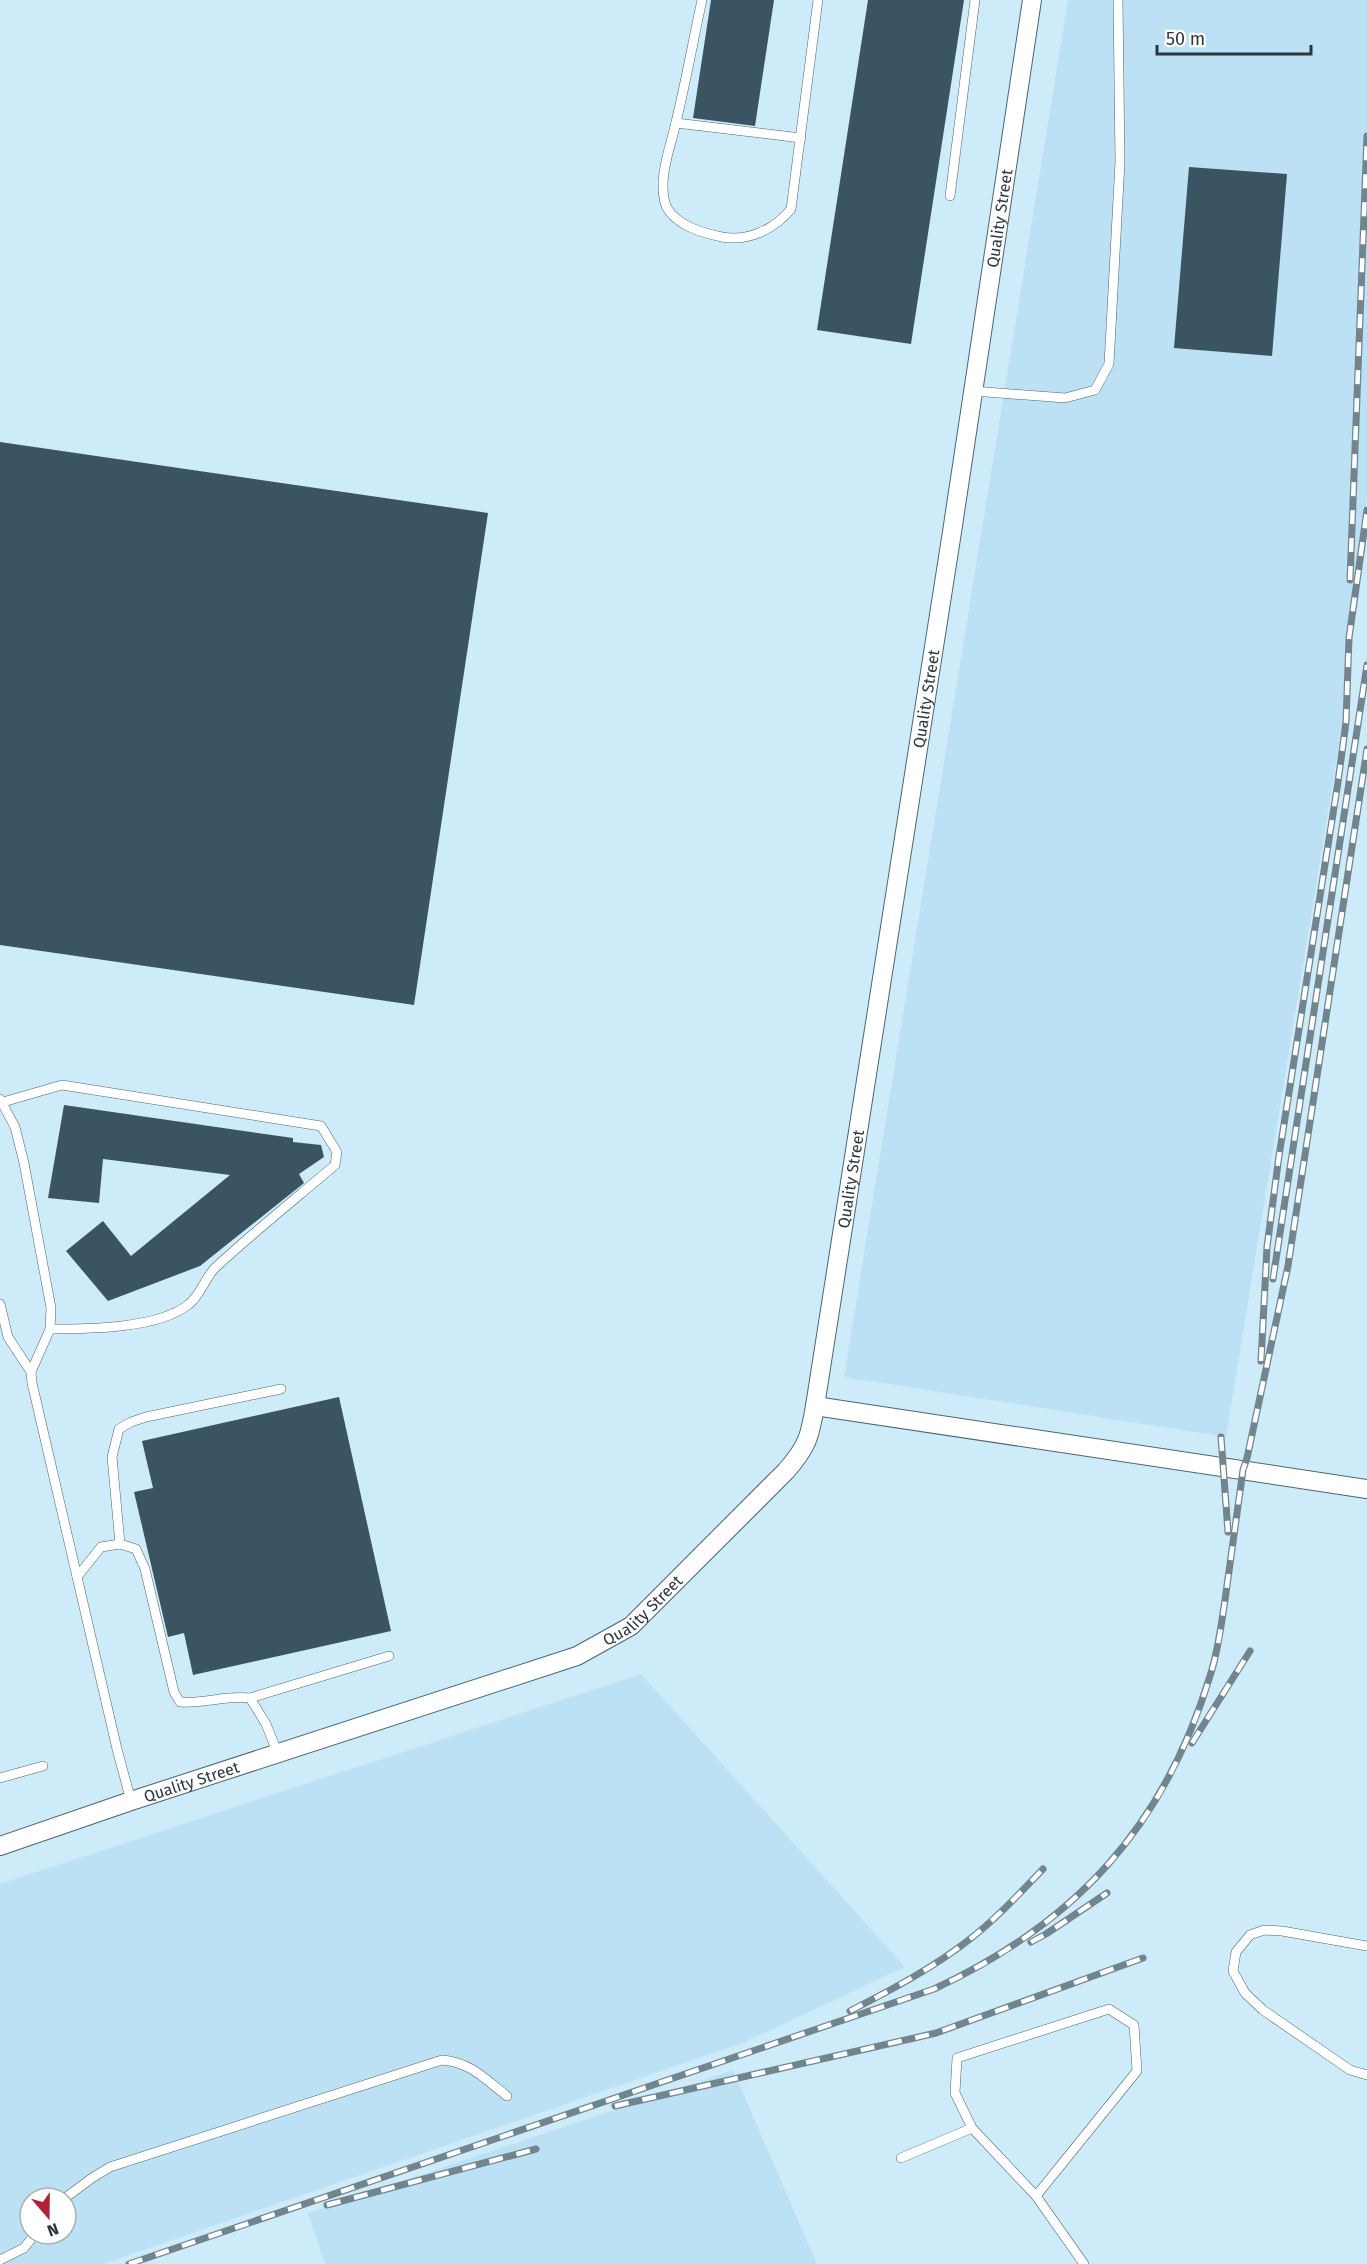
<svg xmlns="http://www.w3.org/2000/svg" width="1367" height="2264" font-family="'Fira Sans',sans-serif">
	<rect width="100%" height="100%" fill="#ceebfa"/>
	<!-- built -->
	<g fill="#bce1f4" fill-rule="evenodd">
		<polygon points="1068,0 1367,0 1367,494 1344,714 1226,1437 844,1377"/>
		<path d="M641,1674L905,1967L745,2042L103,2264H0V1884ZM30,2198H66V2234H30Z"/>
		<polygon points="733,2070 817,2264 325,2264 308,2213"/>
	</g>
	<!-- building -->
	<g fill="#3b5461">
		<polygon points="711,0 774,0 755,126 693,118"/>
		<polygon points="868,0 964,0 911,344 817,330"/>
		<polygon points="1189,167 1287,174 1272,356 1174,348"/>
		<polygon points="0,442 488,513 414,1005 0,945"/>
		<polygon points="64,1105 293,1138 293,1142 321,1145 324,1157 299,1174 304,1183 200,1266 108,1301 66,1251 103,1221 131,1256 230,1175 103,1159 99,1203 48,1198"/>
		<polygon points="339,1397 391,1631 193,1675 184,1633 168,1637 134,1492 153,1488 142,1441"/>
	</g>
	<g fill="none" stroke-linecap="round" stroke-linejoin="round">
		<defs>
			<g id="lane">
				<path d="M702,0C693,41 686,81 676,122C672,142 663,163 663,185C663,192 664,205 669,211C681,227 703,233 722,237C748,242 775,229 791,209L818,0"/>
				<polyline points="676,123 801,138"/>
				<polyline points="950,196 975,0"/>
				<polyline points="973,391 1065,398 1095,390 1109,364 1120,162 1118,0"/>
				<polyline points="0,1099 15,1127 24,1163 51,1308 50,1329 31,1372 32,1383 117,1749 131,1801"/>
				<path d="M3,1102L62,1085L321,1126L337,1152L335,1165C295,1199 254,1232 216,1267C205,1277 201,1295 189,1304C159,1329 87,1329 50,1329"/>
				<polyline points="0,1304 8,1337 31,1372"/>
				<polyline points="120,1544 112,1457 119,1429 131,1422 146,1417 281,1389"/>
				<path d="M77,1577L101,1547L120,1544L136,1549L145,1569L174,1692L180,1702C204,1704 226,1695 250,1698L266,1724L278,1754"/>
				<polyline points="250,1698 389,1656"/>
				<polyline points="0,1778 43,1766"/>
				<polyline points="1367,1946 1282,1931 1264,1930 1250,1935 1236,1952 1233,1971 1245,1993 1263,2010 1350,2070 1367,2075"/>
				<polyline points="901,2158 972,2128"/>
				<polyline points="1036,2196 1137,2071 1134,2025 1109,2009 957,2058 955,2093 972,2128 1036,2196 1084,2264"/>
				<path d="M65,2198L92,2178L110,2167L442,2060C470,2062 485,2079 507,2096"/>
				<polyline points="0,2260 24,2248 35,2234"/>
			</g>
			<g id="street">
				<polyline points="815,1406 1367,1489"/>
				<path id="s1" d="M0,1846L131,1801L577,1656L631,1626L786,1471C807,1447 810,1437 815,1406L952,532L1032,0"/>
			</g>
		</defs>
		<!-- lane casing -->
		<use href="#lane" stroke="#4b6572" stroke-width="10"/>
		<!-- street casing -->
		<use href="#street" stroke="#4b6572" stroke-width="20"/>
		<!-- lane -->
		<use href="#lane" stroke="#fff" stroke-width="9"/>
		<!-- street -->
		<use href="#street" stroke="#fff" stroke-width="18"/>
		<defs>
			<g id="rail">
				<polyline points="1350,580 1367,136"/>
				<polyline points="1273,1279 1367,665"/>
				<polyline points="1261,1361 1267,1247 1279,1156 1338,782 1346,722 1349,638 1367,510"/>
				<polyline points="1221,1437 1228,1532"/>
				<polyline points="1192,1743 1250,1651"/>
				<polyline points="1031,1942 1046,1934 1107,1893"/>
				<path d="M850,2011C891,1990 933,1968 970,1939C997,1918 1020,1893 1043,1869"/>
				<polyline points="615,2106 936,2033 1143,1958"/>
				<polyline points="327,2205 536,2149"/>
				<path d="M129,2264L934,1989C1076,1923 1164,1827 1210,1676C1218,1652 1221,1626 1225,1600C1231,1557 1237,1513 1243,1470L1247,1458L1288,1266L1367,749"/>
			</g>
		</defs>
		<!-- rail casing -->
		<use href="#rail" stroke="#71858f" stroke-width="7"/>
		<!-- rail -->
		<use href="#rail" stroke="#fff" stroke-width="4.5" stroke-dasharray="14" stroke-linecap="butt"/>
	</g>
	<g text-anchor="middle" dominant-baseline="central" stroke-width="6" stroke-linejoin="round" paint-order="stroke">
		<!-- street labels -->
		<g font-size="16" fill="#2b373d" stroke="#fff">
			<text stroke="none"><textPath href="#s1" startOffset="2163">Quality Street</textPath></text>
			<text stroke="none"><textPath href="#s1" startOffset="1677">Quality Street</textPath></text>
			<text stroke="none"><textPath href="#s1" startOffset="1191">Quality Street</textPath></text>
			<text stroke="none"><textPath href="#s1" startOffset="688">Quality Street</textPath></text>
			<text stroke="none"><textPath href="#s1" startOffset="202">Quality Street</textPath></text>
		</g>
	</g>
	<!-- north arrow -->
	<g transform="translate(48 2216) rotate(160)"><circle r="28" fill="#ffffff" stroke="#aaafb1" stroke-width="1.5"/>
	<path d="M0-4.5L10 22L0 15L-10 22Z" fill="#b22037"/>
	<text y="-9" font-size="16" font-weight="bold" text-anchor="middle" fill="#2b373d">N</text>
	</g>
	<!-- scale -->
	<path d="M1157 45v9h154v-9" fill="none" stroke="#2b373d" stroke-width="3"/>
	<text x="1166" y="45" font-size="18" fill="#2b373d" stroke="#ffffff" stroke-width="4.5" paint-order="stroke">50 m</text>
</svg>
